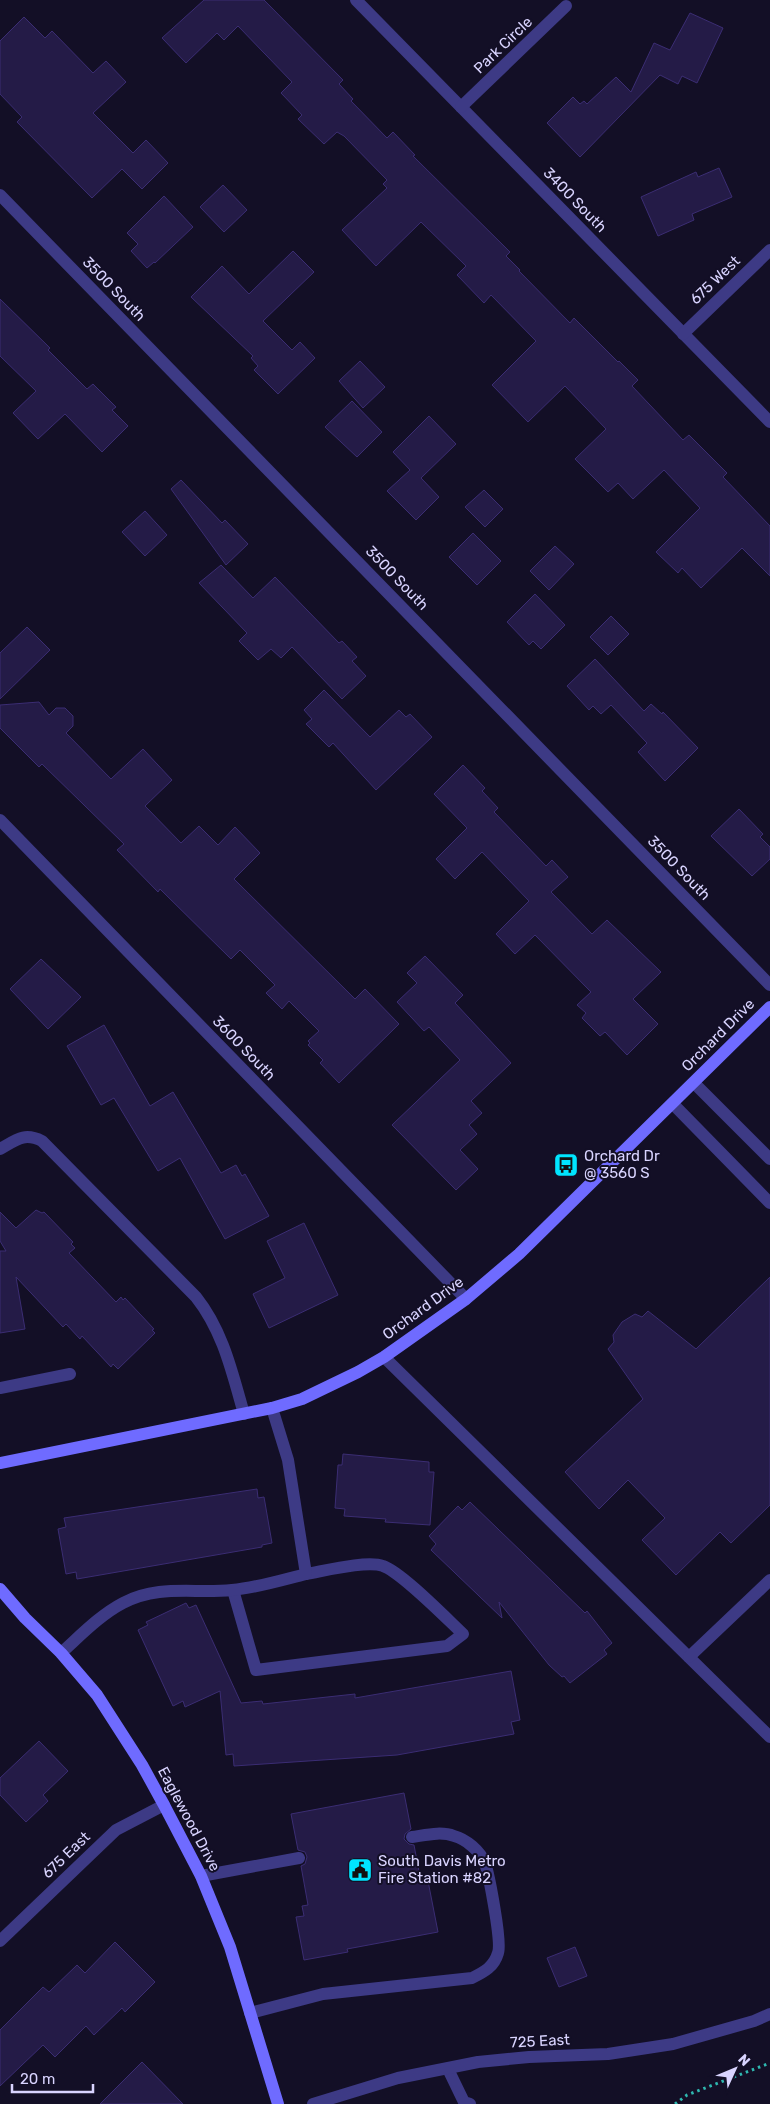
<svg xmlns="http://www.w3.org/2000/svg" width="770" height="2104" font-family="Rubik,sans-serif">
	<rect width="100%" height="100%" fill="#130f26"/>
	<!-- building -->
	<g fill="#241b47" stroke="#3b2d73">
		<polygon points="204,0 264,0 343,80 339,84 353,99 351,101 387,138 393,132 415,155 413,156 510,252 506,256 520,270 519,271 570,323 574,318 618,362 619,361 638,380 632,386 683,440 689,435 727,473 723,477 770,526 770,576 742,548 701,588 682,568 678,573 656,552 700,508 664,470 633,499 618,483 608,492 575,459 606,429 565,386 528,422 492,385 536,341 491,295 484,303 457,275 466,266 421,222 376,266 342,230 387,188 383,184 387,180 344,136 337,132 324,144 298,119 302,115 281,93 292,82 238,26 224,40 217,33 186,63 162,38"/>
		<polygon points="690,13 723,28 697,83 682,76 678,84 660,75 580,157 547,123 573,97 580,104 584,101 587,104 616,77 631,92 654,43 670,50"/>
		<polygon points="24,17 45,38 52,31 93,73 106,61 126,82 93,113 133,153 146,140 168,163 142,189 122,169 92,198 17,122 22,117 0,94 0,41"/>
		<polygon points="719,168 732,197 692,214 694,220 658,236 641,197 696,172 698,177"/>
		<polygon points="223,185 247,210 224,232 200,207"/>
		<polygon points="164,196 193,227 155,263 154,262 147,268 131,251 138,244 127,233"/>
		<polygon points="293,251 314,272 263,321 292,350 300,342 315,358 278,394 254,370 258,366 251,358 253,356 191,297 222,266 249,294"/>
		<polygon points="0,299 50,348 48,350 87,389 93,384 116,407 112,410 128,426 102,452 65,414 38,439 13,413 36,391 0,356"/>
		<polygon points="360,361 385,387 363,408 339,381"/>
		<polygon points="352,401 382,432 357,457 325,427"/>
		<polygon points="429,416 456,444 421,478 439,497 416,520 387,491 410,470 393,452"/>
		<polygon points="181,480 222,523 225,520 248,544 226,565 171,489"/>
		<polygon points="484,490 503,509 485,527 465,507"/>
		<polygon points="145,511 167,535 145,556 122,532"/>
		<polygon points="473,533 501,561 477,585 449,557"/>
		<polygon points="555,546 574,564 549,590 530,571"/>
		<polygon points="221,565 253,598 275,577 339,643 342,641 357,657 352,661 366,676 342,699 292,647 281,658 271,649 258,660 239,641 247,633 199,583"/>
		<polygon points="535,594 565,625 541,649 533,641 529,645 507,622"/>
		<polygon points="611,616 629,634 608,655 590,637"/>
		<polygon points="27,627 50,650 0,699 0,653"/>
		<polygon points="595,659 644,711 651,704 662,714 663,712 698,748 665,781 638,752 647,743 611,705 601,714 593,706 589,710 567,686"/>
		<polygon points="324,690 370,737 399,710 406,717 410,714 432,737 376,790 333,743 329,747 306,724 312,719 304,710"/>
		<polygon points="39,702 49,715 56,708 65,708 73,716 73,726 66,733 111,779 143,749 172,780 145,806 181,843 199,826 218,845 235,827 260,853 234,879 355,999 365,989 399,1024 339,1083 320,1063 323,1060 308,1045 310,1043 308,1041 319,1031 289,1001 282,1009 266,993 275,985 240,950 231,959 160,889 158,892 117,850 124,844 42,764 39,767 0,728 0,705"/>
		<polygon points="463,765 485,788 482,791 498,808 494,812 546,866 552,860 568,877 551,892 592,934 607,920 661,972 633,999 658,1024 627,1055 605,1032 600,1036 582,1018 586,1013 577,1005 591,992 535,935 515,954 496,934 529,901 482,852 455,879 436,859 467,828 434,794"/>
		<polygon points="739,809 763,834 760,837 770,847 770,859 752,876 711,836"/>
		<polygon points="425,956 463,995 455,1003 511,1063 471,1101 482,1113 469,1125 477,1134 460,1150 478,1169 456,1190 392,1125 460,1060 429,1027 424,1031 397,1002 417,983 407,973"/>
		<polygon points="41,959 81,997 48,1029 10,989"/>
		<polygon points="104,1025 150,1106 173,1092 221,1173 236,1165 242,1176 245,1174 269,1216 225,1239 180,1158 158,1171 114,1098 101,1105 67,1046"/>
		<polygon points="36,1210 42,1213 44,1212 73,1242 71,1244 75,1248 69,1253 116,1302 121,1297 123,1300 125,1298 154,1329 152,1330 155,1333 118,1369 113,1364 111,1367 82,1336 80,1339 66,1324 63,1327 16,1277 25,1329 0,1333 0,1251 6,1251 0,1241 0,1212 16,1228"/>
		<polygon points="304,1223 338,1295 269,1328 253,1294 285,1278 267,1241"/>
		<polygon points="770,1277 770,1505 731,1543 720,1532 676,1575 642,1540 665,1518 628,1480 599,1509 565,1472 643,1399 608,1349 614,1342 613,1335 622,1322 635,1314 642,1317 648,1311 696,1349"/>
		<polygon points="343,1454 429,1462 429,1472 434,1472 430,1525 385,1522 386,1519 344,1516 345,1509 335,1508 338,1465 342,1465"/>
		<polygon points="257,1489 258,1498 264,1497 272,1543 262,1545 262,1547 77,1579 76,1572 66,1574 58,1529 66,1527 64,1518"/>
		<polygon points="470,1502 585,1613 587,1611 612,1643 604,1650 607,1654 570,1683 564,1676 562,1677 549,1665 499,1602 502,1618 431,1550 436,1544 429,1536 458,1506 462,1510"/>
		<polygon points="186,1603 189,1608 196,1605 241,1703 262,1701 263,1704 355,1694 355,1698 511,1671 520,1720 511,1722 514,1734 397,1755 234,1766 233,1754 226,1755 220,1691 185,1707 183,1701 173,1706 138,1630 148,1625 146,1622"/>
		<polygon points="39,1741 68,1771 43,1795 48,1801 26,1822 0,1795 0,1778"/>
		<polygon points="404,1793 411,1829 405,1834 404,1839 409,1844 414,1845 421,1882 428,1881 438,1932 347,1949 348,1952 304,1960 296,1917 304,1916 302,1906 308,1905 301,1866 305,1864 307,1857 305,1852 298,1850 291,1814"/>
		<polygon points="115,1942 155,1982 125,2012 122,2008 94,2035 86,2026 55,2057 43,2045 0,2086 0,2030 43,1987 49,1992 77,1965 85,1973"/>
		<polygon points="575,1947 587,1976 559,1987 547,1958"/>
		<polygon points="142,2062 183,2104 100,2104"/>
	</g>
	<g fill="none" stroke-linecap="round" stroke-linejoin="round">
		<!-- path -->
		<polyline stroke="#2fb8b0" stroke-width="3" stroke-dasharray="2.5 4" stroke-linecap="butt" points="675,2104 687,2095 770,2063"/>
		<!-- lane -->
		<g stroke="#3d3a85" stroke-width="12">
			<polyline points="694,1083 770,1159"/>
			<polyline points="673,1104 770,1203"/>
			<path d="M0,1149C16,1140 24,1132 42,1141L196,1297C223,1331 232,1372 244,1414"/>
			<polyline points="384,1357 770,1737"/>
			<polyline points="0,1388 70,1374"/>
			<path d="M233,1590L256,1670L447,1646L463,1634C446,1618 401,1572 383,1566C367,1560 324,1571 306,1574"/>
			<path d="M61,1653C80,1636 100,1615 123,1603C159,1584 194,1594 232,1590C256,1588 282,1580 306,1574L288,1460L272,1408"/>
			<polyline points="689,1657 770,1580"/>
			<polyline points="201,1876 299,1858"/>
			<path d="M250,2013L323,1994L472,1978C484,1972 494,1967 498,1953C502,1942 489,1875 485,1863C480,1851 466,1839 454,1836C441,1831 426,1835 412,1837"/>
			<polyline points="448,2069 464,2102 470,2104"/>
		</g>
		<!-- street -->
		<g stroke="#3d3a85" stroke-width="12">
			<polyline points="356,0 770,422"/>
			<polyline points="461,107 566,6"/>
			<polyline points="0,195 770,985"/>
			<polyline points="683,334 770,250"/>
			<polyline points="0,820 466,1299"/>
			<polyline points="0,1941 116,1830 164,1805"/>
			<polyline points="313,2104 398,2078 478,2062 529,2057 608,2054 673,2044 754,2021 770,2014"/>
		</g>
		<!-- secondary -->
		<g stroke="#6f6bff" stroke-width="12">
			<polyline points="0,1463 272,1408 302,1399 358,1372 384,1357 466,1299 519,1254 770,1007"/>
			<polyline points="0,1589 25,1618 61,1653 97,1695 142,1765 164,1805 201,1876 230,1947 278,2104"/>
		</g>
	</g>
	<!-- icons -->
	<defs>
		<symbol id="bus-square" viewBox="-11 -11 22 22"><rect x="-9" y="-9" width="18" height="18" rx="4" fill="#00e5ff" stroke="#130f26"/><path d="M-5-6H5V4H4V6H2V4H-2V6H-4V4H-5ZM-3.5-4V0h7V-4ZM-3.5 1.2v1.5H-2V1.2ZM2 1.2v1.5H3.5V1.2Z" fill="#111"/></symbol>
		<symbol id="civic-square" viewBox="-11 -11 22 22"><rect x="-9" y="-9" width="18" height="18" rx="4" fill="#00e5ff" stroke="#130f26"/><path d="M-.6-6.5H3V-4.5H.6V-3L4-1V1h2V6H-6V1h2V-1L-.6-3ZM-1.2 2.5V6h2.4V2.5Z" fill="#111"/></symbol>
	</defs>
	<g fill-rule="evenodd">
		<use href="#bus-square" x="552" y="1151" width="28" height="28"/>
		<use href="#civic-square" x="346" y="1856" width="28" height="28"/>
	</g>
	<g text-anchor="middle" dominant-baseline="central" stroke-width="4" stroke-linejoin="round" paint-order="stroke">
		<!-- street labels -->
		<g font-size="15" fill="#d9d4ff" stroke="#130f26">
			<text transform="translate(503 45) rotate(-44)">Park Circle</text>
			<text transform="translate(575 200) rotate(46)">3400 South</text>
			<text transform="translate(715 280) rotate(-44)">675 West</text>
			<text transform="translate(114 289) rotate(46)">3500 South</text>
			<text transform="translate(397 578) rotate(46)">3500 South</text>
			<text transform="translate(679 868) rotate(46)">3500 South</text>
			<text transform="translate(718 1035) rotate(-45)">Orchard Drive</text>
			<text transform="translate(244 1048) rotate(46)">3600 South</text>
			<text transform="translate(423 1308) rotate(-36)">Orchard Drive</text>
			<text transform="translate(189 1819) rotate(62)">Eaglewood Drive</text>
			<text transform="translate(66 1855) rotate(-44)">675 East</text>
			<text transform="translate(540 2041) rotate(-3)">725 East</text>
		</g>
		<!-- poi labels -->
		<g font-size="15" fill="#d9d4ff" stroke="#130f26" text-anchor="start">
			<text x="584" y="1156">Orchard Dr<tspan x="584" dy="17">@ 3560 S</tspan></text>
			<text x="378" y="1861">South Davis Metro<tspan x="378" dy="17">Fire Station #82</tspan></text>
		</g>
	</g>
	<!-- north arrow -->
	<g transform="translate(735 2069) rotate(46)" stroke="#130f26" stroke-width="4" paint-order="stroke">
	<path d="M0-4L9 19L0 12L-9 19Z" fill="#d9d4ff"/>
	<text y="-8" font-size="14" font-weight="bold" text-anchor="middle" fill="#d9d4ff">N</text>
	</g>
	<!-- scale -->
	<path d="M12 2084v8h81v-8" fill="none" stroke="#d9d4ff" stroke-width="2.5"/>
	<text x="20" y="2084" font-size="15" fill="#d9d4ff" stroke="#130f26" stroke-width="4" paint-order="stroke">20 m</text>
</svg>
